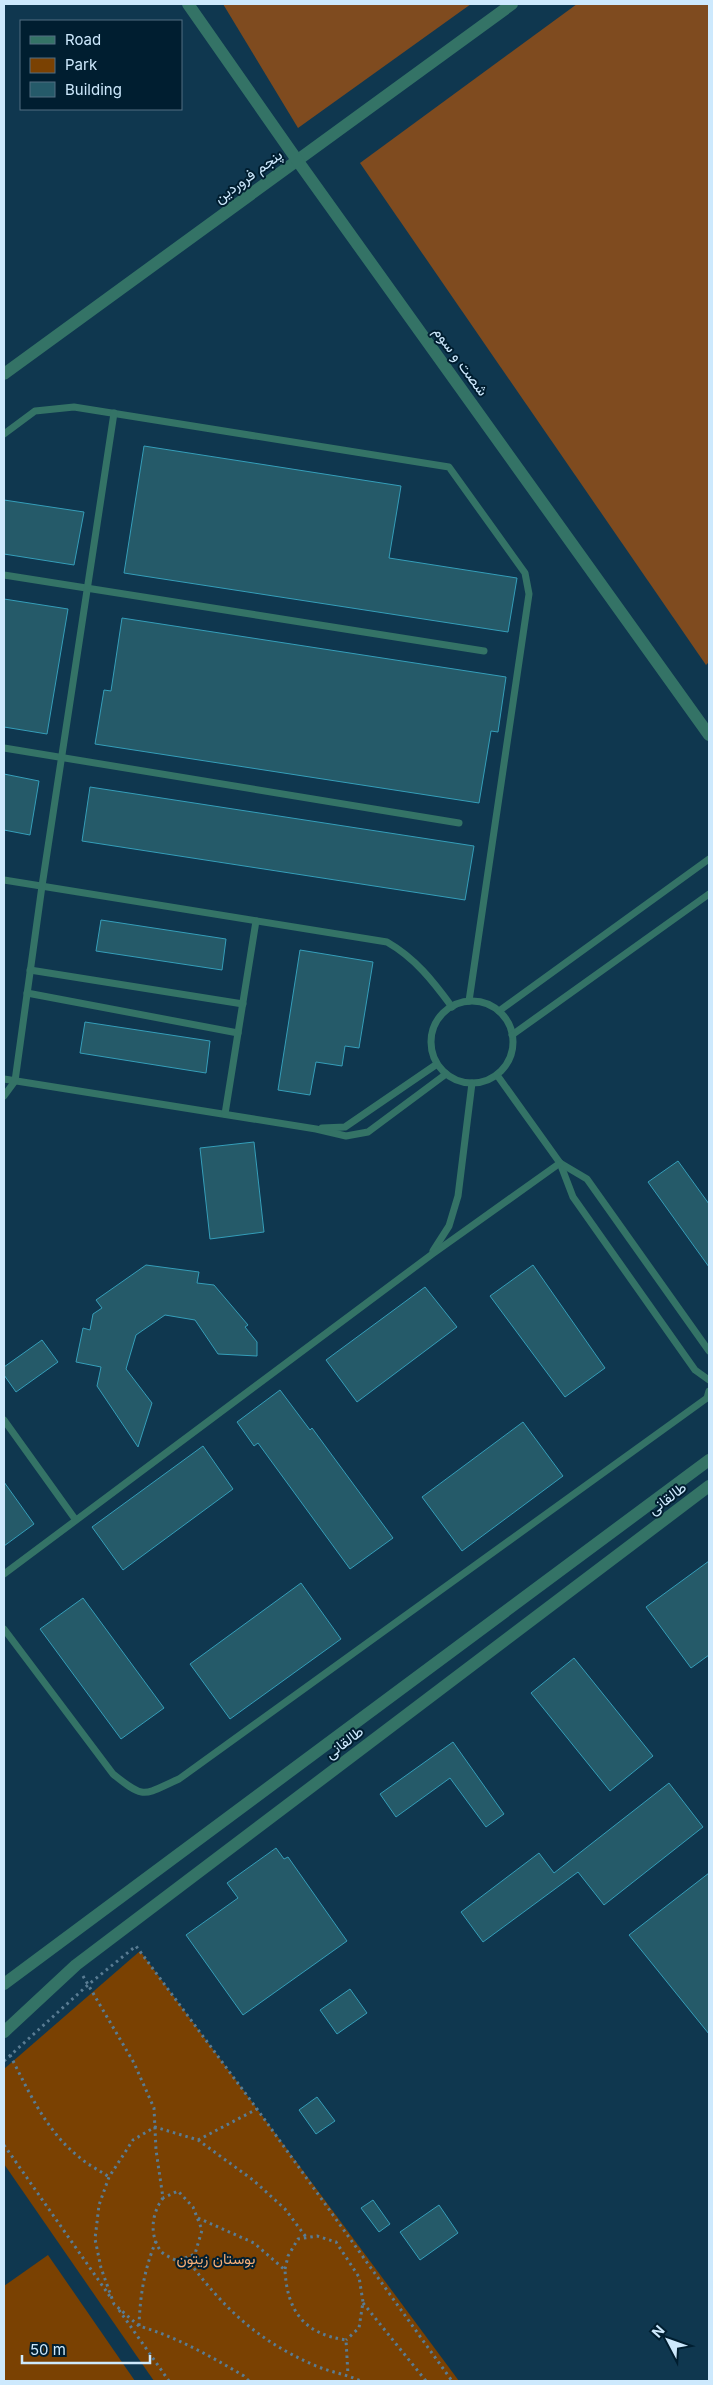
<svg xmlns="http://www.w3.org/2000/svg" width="713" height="2385" font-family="Inter,Vazirmatn,sans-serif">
	<rect width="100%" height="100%" fill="#0f374f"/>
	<!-- green -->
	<g fill="#7a4102">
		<polygon points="140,1951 459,2381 154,2381 4,2164 4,2069"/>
		<polygon points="48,2255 135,2381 4,2381 4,2286"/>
	</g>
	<!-- forest -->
	<g fill="#7f4b1f">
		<polygon points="223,4 471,4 298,128"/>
		<polygon points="577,4 709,4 709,662 706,665 360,163"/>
	</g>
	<!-- building -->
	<g fill="#255a69" stroke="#359eb9">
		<polygon points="144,446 401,486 389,558 517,578 508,632 124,573"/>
		<polygon points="4,500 84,512 74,565 4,554"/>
		<polygon points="4,599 68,609 47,734 4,727"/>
		<polygon points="122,618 506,677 498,732 491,731 479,803 95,744 104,690 111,691"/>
		<polygon points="4,774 39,781 30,835 4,830"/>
		<polygon points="90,787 474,846 465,900 82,841"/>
		<polygon points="101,920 226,939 222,970 96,951"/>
		<polygon points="300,950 373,962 359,1048 345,1046 342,1066 316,1062 310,1095 278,1090"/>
		<polygon points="85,1022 210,1041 206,1073 80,1053"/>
		<polygon points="254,1142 264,1232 210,1239 200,1148"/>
		<polygon points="678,1161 709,1204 709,1267 648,1182"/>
		<polygon points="146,1265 199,1272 197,1283 214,1285 248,1325 245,1327 257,1342 257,1356 218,1354 195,1320 165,1315 136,1335 126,1369 152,1403 138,1447 97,1386 101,1367 76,1362 83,1328 90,1330 93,1314 102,1308 96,1300"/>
		<polygon points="533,1265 605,1368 565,1397 490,1296"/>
		<polygon points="425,1287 457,1327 357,1402 326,1360"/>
		<polygon points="42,1340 58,1362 16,1392 4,1375 4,1367"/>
		<polygon points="280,1390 310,1430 312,1428 393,1538 350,1569 258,1443 254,1446 237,1422"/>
		<polygon points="523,1422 563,1476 462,1551 422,1497"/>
		<polygon points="203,1446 233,1489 123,1570 92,1527"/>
		<polygon points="4,1482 34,1524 4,1546"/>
		<polygon points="709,1561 709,1655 691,1668 646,1607"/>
		<polygon points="301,1583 341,1639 230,1719 190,1664"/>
		<polygon points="83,1598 164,1708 121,1739 40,1629"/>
		<polygon points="574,1658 653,1756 610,1791 531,1693"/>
		<polygon points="453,1742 504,1814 486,1827 450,1778 396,1817 380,1794"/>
		<polygon points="669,1783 703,1827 604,1905 578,1872 483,1942 461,1912 539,1853 554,1873"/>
		<polygon points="276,1848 284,1859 288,1857 347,1941 243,2015 186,1935 238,1898 227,1883"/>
		<polygon points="709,1873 709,2034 629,1935"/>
		<polygon points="350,1989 367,2013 337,2034 320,2010"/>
		<polygon points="317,2097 335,2121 316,2134 299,2110"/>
		<polygon points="373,2200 390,2224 379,2232 361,2208"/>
		<polygon points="439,2205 458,2233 420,2260 400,2232"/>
	</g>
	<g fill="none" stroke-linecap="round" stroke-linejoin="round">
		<!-- path -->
		<g stroke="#597c93" stroke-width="3" stroke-dasharray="2.5 4" stroke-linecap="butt">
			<path d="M83,1976L134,2063L154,2108L156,2150L163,2198C152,2213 149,2233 160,2250C163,2255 172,2258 177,2261L195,2254L202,2230L193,2207L178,2191L163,2198"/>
			<path d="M10,2055C29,2092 46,2131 79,2157C88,2165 99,2170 109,2177"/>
			<polyline points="4,2061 89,1984 136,1946 257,2109 452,2381"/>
			<polyline points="198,2140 257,2109"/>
			<polyline points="4,2145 111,2298"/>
			<path d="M198,2218L254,2243L285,2270C287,2311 304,2334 346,2340L348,2375"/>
			<path d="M156,2241C144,2270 140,2296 139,2326C177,2337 210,2356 244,2376L249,2381"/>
			<path d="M186,2258C223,2307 256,2340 314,2365C329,2372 346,2374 361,2381"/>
			<polyline points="285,2269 288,2256 298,2239 317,2236 336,2242 359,2277 363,2302 359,2328 346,2340"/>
			<polyline points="363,2303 426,2381"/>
			<polyline points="119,2310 169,2381"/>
			<polyline points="139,2326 114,2304 101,2268 95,2239 99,2205 109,2177 133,2140 155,2127 198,2140 253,2180 285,2209 306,2237"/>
		</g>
		<!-- service -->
		<g stroke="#347366" stroke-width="7">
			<polyline points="4,434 35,411 74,407 449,467 525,573 529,594 469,1001"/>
			<polyline points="4,575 484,651"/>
			<polyline points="4,748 459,823"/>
			<path d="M4,880L387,942C415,958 433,981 452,1007"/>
			<polyline points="30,970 243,1004"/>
			<polyline points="27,993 238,1033"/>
			<circle cx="472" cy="1042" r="41"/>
			<polyline points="499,1011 709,859"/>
			<polyline points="512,1035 709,894"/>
			<polyline points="497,1075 560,1163 573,1197 695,1370 709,1380"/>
			<polyline points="4,1079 316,1129 346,1136 368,1132 446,1074"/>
			<polyline points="4,1096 15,1081 42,886 114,413"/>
			<polyline points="225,1114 256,921"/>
			<polyline points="322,1128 345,1127 437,1064"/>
			<polyline points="560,1163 587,1179 709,1351"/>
			<polyline points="433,1251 449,1226 458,1196 472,1083"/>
			<polyline points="4,1420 75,1519"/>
			<polyline points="4,1574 431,1255 560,1163"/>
			<path d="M4,1629L113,1774C145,1800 143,1795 179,1779L707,1398L709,1391"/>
		</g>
		<!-- minor -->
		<polyline stroke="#347366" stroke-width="12" points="4,374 512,4"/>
		<!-- tertiary -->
		<g stroke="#347366" stroke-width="12">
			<polyline points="188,4 297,160 709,735"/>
			<polyline points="4,1984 709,1460"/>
			<polyline points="4,2032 76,1965 709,1486"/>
		</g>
	</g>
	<g text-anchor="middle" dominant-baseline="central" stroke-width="4" stroke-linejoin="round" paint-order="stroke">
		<!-- street labels -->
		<g font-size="15" fill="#cde9fd" stroke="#001e30">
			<text transform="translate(248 176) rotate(-36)">پنجم فروردین</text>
			<text transform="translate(461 361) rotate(54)">شصت و سوم</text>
			<text transform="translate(667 1498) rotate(-37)">طالقانی</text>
			<text transform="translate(344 1742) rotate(-37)">طالقانی</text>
		</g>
		<!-- park labels -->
		<g font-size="15" fill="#f4ae77" stroke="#001e30">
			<text x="216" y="2258">بوستان زیتون</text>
		</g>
	</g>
	<!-- border -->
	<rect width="713" height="2385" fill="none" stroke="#cde9fd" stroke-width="10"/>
	<!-- legend -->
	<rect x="20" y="20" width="162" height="90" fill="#001e30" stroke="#526f82"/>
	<rect x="30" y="36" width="25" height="8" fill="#347366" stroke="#526f82"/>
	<text x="65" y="45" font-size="15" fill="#cde9fd">Road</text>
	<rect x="30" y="58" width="25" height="15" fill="#7a4102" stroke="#526f82"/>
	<text x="65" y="70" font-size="15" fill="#cde9fd">Park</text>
	<rect x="30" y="82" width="25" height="15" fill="#255a69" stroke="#526f82"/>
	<text x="65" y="95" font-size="15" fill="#cde9fd">Building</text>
	<!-- north arrow -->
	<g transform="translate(668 2340) rotate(311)" stroke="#001e30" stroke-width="4" paint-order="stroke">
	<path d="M0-4L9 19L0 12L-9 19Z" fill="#cde9fd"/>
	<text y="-8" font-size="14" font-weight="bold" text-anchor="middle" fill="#cde9fd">N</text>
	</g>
	<!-- scale -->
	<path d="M22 2355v8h128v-8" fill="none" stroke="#cde9fd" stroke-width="2.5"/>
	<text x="30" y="2355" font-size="15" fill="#cde9fd" stroke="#001e30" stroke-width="4" paint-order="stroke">50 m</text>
</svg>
